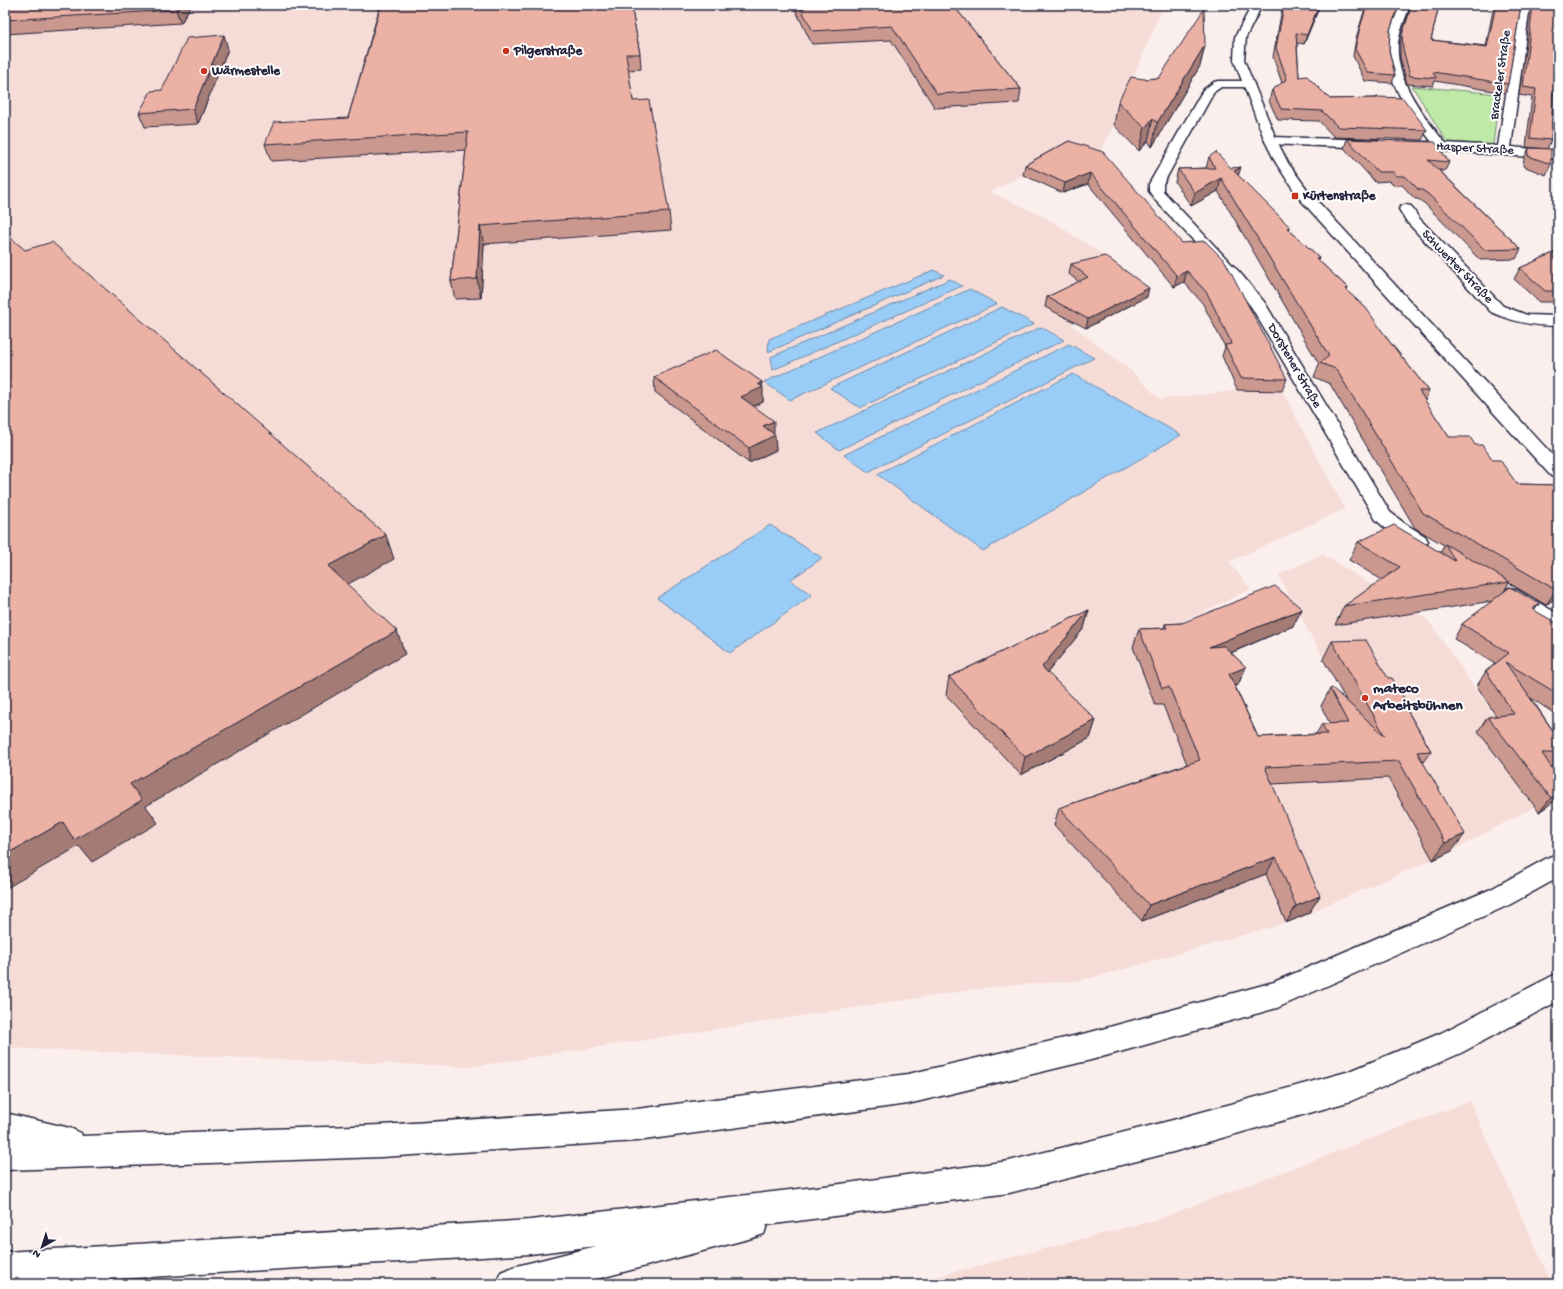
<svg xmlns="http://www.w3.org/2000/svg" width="1563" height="1289" font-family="'Gochi Hand',sans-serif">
	<rect width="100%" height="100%" fill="#fbefed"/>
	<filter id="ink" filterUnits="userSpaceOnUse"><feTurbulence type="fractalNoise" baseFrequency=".025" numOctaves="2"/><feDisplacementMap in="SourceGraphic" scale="8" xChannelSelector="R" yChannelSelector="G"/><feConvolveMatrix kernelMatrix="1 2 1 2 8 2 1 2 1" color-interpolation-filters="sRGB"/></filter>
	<g filter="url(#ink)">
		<!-- built -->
		<g fill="#f6dcd7">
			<polygon points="5,5 1164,5 1124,99 1126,100 1099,155 1075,147 991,192 1047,218 1114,262 1069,274 1109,305 1071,324 1130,370 1160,399 1243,390 1282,391 1345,509 1229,562 1251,589 1167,629 1223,767 1357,721 1278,575 1322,554 1428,620 1551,798 1452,851 1286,923 1114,972 1078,981 997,986 469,1067 5,1048"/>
			<polygon points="1470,1101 1552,1284 908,1284 1155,1220"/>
		</g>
		<!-- green -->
		<polygon fill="#bee9a6" stroke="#708670" points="1412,86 1499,94 1493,145 1447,142"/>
		<!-- water -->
		<g fill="#99cdf7" stroke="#6989ac">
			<polygon points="934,270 944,275 768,352 769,339"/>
			<polygon points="950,279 962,286 773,370 771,357"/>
			<polygon points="970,289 997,304 790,400 764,382"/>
			<polygon points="1002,307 1034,324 860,408 830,388"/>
			<polygon points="1041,327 1064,340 839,450 817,433"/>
			<polygon points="1069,344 1094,358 868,472 844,455"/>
			<polygon points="1073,374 1181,435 983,551 877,474"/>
			<polygon points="770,525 822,558 790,580 812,595 730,653 657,598"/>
		</g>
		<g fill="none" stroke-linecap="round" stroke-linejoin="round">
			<defs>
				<g id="street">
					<path d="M1400,5H1410C1406,17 1400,30 1398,43C1395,82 1423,114 1445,143L1498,146L1520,5H1530L1511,147L1558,151V159L1404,148L1402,145L1404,142H1432C1410,114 1384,82 1388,43C1389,30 1396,17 1400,5Z"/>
					<path d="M1218,81H1248L1252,82L1254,84L1252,86L1248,87H1221L1214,92L1163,184V191L1241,274L1265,303L1390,512L1404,523L1425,536L1428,541L1425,546C1407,550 1389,531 1376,520L1252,308L1231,280L1156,201L1149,191V184L1203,90L1214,82Z"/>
					<polygon points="1271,137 1375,140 1379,141 1381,144 1379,147 1375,148 1267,144 1265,141 1267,138"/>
					<path d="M1406,205L1411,206L1418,217L1503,306L1527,315L1558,316V326C1534,326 1513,322 1491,312L1407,222L1399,209L1401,206Z"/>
					<polygon points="1510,588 1517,590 1558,614 1558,632 1550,629 1503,600 1499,595 1503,590"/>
				</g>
				<polygon id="secondary" points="1252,5 1262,5 1246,37 1244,60 1277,141 1288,163 1309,192 1558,461 1558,478 1551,476 1299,198 1276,163 1265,141 1234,60 1235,37"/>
				<g id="highway">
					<polygon points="1558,854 1558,878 1509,905 1277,1008 1091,1060 908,1104 637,1141 381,1157 5,1170 5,1113 70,1128 81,1133 82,1136 381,1125 637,1109 908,1074 1091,1032 1274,982 1491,889 1549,857"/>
					<polygon points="1558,973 1558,1001 1461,1053 1351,1101 1173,1152 1009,1193 767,1225 764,1234 752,1238 578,1284 496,1284 501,1272 513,1267 596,1246 530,1254 36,1284 5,1284 5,1252 530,1220 833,1185 1009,1161 1173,1120 1350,1071 1441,1033"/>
				</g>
			</defs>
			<!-- street casing -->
			<use href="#street" stroke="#22223b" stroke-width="3"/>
			<!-- secondary casing -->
			<use href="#secondary" stroke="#22223b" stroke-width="3"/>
			<!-- highway casing -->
			<use href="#highway" stroke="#22223b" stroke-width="3"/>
			<!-- street -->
			<use href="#street" fill="#fff" fill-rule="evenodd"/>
			<!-- secondary -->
			<use href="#secondary" fill="#fff" fill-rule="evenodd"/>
			<!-- highway -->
			<use href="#highway" fill="#fff" fill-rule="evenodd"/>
		</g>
		<!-- wall -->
		<g fill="#ca988e" stroke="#22223b">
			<polygon points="5,5 191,5 181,23 5,34"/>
			<polygon points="302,5 631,5 640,54 641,69 628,70 633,101 669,212 671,230 484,244 481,298 455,299 451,281 466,150 271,161 265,144 348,118 380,6 303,9"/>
			<polygon points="793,5 953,5 1021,89 1019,103 935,108 891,40 812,44"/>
			<polygon points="1262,5 1320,5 1304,44 1297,43 1299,77 1330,99 1376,98 1377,97 1427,130 1422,140 1334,137 1319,121 1278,120 1269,101 1272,90 1282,83 1273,57 1282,9 1263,7"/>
			<polygon points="1366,5 1390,30 1389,50 1395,75 1392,83 1365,81 1353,56 1356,38"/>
			<polygon points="1411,5 1439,5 1431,40 1486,46 1494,5 1521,5 1508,84 1505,93 1435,81 1433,86 1407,84 1400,57 1400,43"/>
			<polygon points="1531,5 1558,5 1555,92 1553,95 1551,140 1547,149 1526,147 1532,97 1519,95"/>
			<polygon points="1205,45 1200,66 1152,147 1148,141 1139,151 1114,125 1118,102 1144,79 1159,78"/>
			<polygon points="228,49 198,124 145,127 139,113 162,90"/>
			<polygon points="1347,139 1449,162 1445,171 1439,170 1521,249 1516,259 1480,260 1424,203 1418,199 1415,199 1402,185 1393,185 1389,181 1375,182 1344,148"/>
			<polygon points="1069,141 1287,379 1282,391 1237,390 1222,356 1225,347 1203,304 1184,282 1174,287 1088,184 1063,193 1023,175 1025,165"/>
			<polygon points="1529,148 1551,164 1546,175 1523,166 1524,158"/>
			<polygon points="1209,157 1239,176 1290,227 1289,230 1319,257 1318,260 1348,288 1347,291 1389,341 1429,391 1425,401 1449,437 1475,445 1493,460 1517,484 1558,485 1558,596 1546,605 1509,583 1503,593 1539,604 1534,611 1558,624 1558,716 1531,698 1558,738 1558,765 1557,766 1551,767 1553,802 1539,812 1478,731 1488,717 1496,716 1477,686 1486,671 1495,664 1454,639 1462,624 1493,601 1335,625 1344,606 1382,580 1349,560 1358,542 1441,552 1444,545 1415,528 1330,384 1314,377 1319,364 1218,191 1191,206 1175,182 1178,169 1206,168"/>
			<polygon points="1558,251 1558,305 1554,302 1539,302 1514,279 1520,268"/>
			<polygon points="1071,264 1147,297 1086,328 1045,307 1047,297 1079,282 1069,274"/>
			<polygon points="654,377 762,382 763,402 754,406 774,434 776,450 749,463 655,392"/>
			<polygon points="1302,609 1293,626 1231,653 1246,667 1238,685 1235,686 1258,737 1316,734 1322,724 1330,724 1321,706 1330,689 1346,700 1323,659 1332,641 1388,678 1405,700 1403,703 1431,751 1423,762 1452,851 1433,860 1388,778 1272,784 1309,913 1286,923 1266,874 1142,921 1054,825 1059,808 1187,764 1163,705 1155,705 1133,647 1139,629 1164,628 1165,624 1182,623"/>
			<polygon points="1089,610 1084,628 1047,673 1096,720 1090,738 1021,775 946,695 949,677"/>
		</g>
		<!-- shaded-wall -->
		<g fill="#a47c74" stroke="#22223b">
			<polygon points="179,5 191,5 181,23 176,10"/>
			<polygon points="1319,5 1320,5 1304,44 1307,35"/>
			<polygon points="224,35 228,49 198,124 193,109"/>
			<polygon points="1205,45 1200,66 1152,147 1157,123"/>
			<polygon points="1153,118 1148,141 1139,151 1145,128"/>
			<polygon points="1241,167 1237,180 1234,171"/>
			<polygon points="1090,173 1088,184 1063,193 1065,183"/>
			<polygon points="1221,178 1218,191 1191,206 1195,193"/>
			<polygon points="480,226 484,244 481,298 477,279"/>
			<polygon points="1187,271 1184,282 1174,287 1177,276"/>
			<polygon points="1149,288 1147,297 1086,328 1088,319"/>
			<polygon points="762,382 762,387 763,387 763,402 741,412 741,397 758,384"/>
			<polygon points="774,421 774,435 775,435 776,450 749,463 749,448 763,426"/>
			<polygon points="386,535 394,559 337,590 328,566"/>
			<polygon points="1558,589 1558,596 1546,605 1556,590"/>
			<polygon points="1539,604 1529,618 1532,609"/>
			<polygon points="1302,609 1293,626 1202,665 1209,647"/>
			<polygon points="1089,610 1084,628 1037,685 1042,667"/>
			<polygon points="397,631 405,654 146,806 158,823 92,862 79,846 5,889 5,855"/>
			<polygon points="1246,667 1238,685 1221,692 1229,674"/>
			<polygon points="1096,720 1090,738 1021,775 1025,757"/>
			<polygon points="1558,793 1558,796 1553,802 1539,812 1551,798"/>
			<polygon points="1465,834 1452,851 1433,860 1445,843"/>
			<polygon points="1276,857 1266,874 1142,921 1149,905"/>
			<polygon points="1320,896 1309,913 1286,923 1296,906"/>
		</g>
		<!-- building -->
		<g fill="#ebb1a5" stroke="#22223b">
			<polygon points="5,5 179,5 176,10 5,20"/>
			<polygon points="381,5 631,5 640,54 626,54 633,101 649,100 669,212 480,226 477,279 451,281 468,132 265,144 274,122 348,118"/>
			<polygon points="799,5 953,5 1021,89 937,94 892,26 813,31"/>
			<polygon points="1284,5 1319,5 1307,35 1296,33 1299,77 1307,76 1330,99 1378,98 1377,97 1403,98 1427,130 1338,127 1322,111 1281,109 1272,90 1287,79 1276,48"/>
			<polygon points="1367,5 1399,5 1390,30 1389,50 1395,75 1368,73 1355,49 1359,31"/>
			<polygon points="1412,5 1439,5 1431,40 1487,47 1496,5 1521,5 1508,84 1433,72 1436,78 1410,76 1403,49 1402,35"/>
			<polygon points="1533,5 1558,5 1558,49 1555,92 1553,92 1551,140 1530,138 1536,89 1523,87"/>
			<polygon points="1204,9 1205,45 1157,123 1153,118 1145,128 1118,102 1131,77 1144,79 1159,78"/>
			<polygon points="224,35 193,109 139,113 151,91 162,90 187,38"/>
			<polygon points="1347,139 1435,142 1449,162 1428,160 1521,249 1485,250 1428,194 1422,190 1419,190 1405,176 1397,176 1393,172 1378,172"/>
			<polygon points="1069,141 1103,152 1182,243 1205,241 1225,261 1287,379 1241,378 1225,345 1231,344 1230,340 1207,293 1187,271 1177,276 1090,173 1065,183 1025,165"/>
			<polygon points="1529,148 1551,149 1551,164 1528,156"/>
			<polygon points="1216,152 1231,168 1241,167 1234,171 1290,227 1287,228 1319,257 1316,258 1348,288 1345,289 1366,308 1389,341 1429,391 1419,391 1449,437 1470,437 1475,445 1482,445 1493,460 1500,460 1517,484 1558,485 1558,589 1556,590 1423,513 1336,369 1320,363 1329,356 1221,178 1195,193 1178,169 1215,168 1209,157"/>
			<polygon points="5,233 25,250 52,242 386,535 328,566 397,631 130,784 142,800 74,840 63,822 5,855"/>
			<polygon points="1558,251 1558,291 1545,291 1520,268"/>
			<polygon points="1105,256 1149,288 1088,319 1047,297 1088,277 1071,264"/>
			<polygon points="716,350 762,382 758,384 763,387 741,397 774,421 763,426 775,435 749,448 654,377"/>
			<polygon points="1394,525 1455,561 1445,544 1510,582 1344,606 1400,567 1358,542"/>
			<polygon points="1275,586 1302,609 1209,647 1224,646 1246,667 1229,674 1258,737 1327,734 1322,724 1348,723 1330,689 1332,688 1385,736 1332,641 1366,640 1388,678 1392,678 1405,700 1401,700 1431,751 1417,752 1465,834 1445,843 1399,761 1265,767 1320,896 1296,906 1276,857 1149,905 1059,808 1200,760 1169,687 1162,688 1139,629 1167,628 1165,624 1182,623"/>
			<polygon points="1510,587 1539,604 1532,609 1558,624 1558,694 1505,662 1558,738 1558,753 1542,753 1558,778 1558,793 1551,798 1488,717 1514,714 1486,671 1509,653 1462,624"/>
			<polygon points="1089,610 1042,667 1096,720 1025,757 949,677"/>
		</g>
	</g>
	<!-- markers -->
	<g fill="#c8321e" stroke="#fff" stroke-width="1.5">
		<circle cx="506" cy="51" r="4"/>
		<circle cx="204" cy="71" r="4"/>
		<rect x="1291" y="192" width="8" height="8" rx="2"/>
		<circle cx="1365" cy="698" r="4"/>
	</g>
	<g text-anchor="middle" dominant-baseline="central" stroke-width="4" stroke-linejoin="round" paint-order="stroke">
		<!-- far-poi labels -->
		<g font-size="13" font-weight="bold" fill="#22223b" stroke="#fff" text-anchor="start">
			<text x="514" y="51">Pilgerstraße</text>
			<text x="212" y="71">Wärmestelle</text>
			<text x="1303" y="196">Kürtenstraße</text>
		</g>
		<!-- far-street labels -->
		<g font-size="13" fill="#22223b" stroke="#fff">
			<text transform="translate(1501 75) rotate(-82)">Brackeler Straße</text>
			<text transform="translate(1475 149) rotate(3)">Hasper Straße</text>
			<text transform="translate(1457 267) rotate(46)">Schwerter Straße</text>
			<text transform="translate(1294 366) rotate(60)">Dorstener Straße</text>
		</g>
		<!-- poi labels -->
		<g font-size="15" font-weight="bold" fill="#22223b" stroke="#fff" text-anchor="start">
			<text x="1373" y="689">mateco<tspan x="1373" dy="17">Arbeitsbühnen</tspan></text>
		</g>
	</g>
	<!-- margin -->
	<rect width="1563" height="1289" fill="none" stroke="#fff" stroke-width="20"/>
	<rect x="10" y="10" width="1543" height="1269" fill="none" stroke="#22223b" stroke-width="1.5" filter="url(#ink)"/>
	<!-- north arrow -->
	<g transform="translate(42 1247) rotate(219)" stroke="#ffffff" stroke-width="3" paint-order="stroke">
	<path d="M0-3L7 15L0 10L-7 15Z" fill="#22223b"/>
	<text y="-6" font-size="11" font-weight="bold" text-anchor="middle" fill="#22223b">N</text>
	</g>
</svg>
